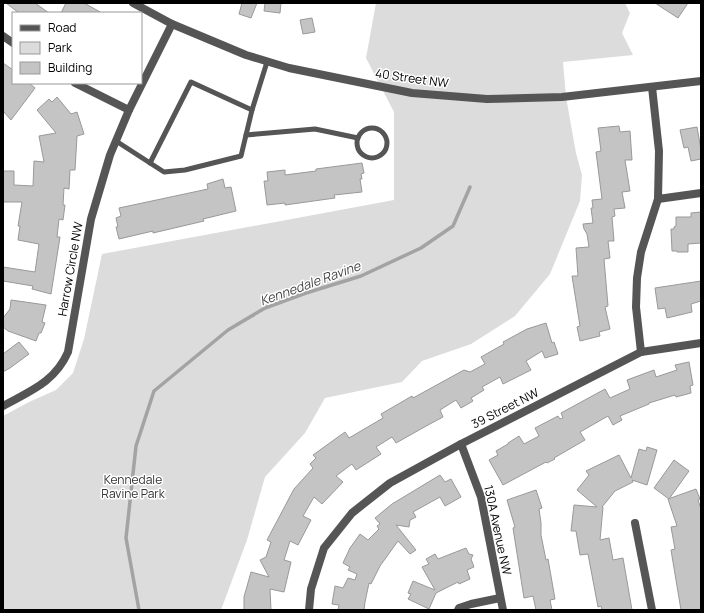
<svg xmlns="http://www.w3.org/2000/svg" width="704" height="613" font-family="Manrope,sans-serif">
	<rect width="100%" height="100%" fill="#fff"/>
	<!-- green -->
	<polygon fill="#dcdcdc" points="376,3 625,3 630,13 622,33 633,55 563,62 566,97 576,153 582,175 580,201 550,274 515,316 471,344 422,361 402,382 325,398 305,433 265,477 247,540 221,610 3,610 3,416 29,402 56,390 73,373 84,339 102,254 394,200 394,112 366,58"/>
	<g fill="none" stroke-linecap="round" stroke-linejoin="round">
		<!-- stream -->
		<polyline stroke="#a3a3a3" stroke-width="3.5" points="139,610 126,538 136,446 154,391 228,330 265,308 306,293 361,276 421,248 453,226 470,187"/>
	</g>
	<!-- building -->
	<g fill="#c4c4c4" stroke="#999">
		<polygon points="6,3 35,3 49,13 19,13"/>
		<polygon points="66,3 84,3 102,13 61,13"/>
		<polygon points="242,3 257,3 251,18 239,14"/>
		<polygon points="265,3 281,3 280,13 264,11"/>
		<polygon points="655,3 688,3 678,18"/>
		<polygon points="312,18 315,32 303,34 300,20"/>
		<polygon points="3,63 13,70 13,83 29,83 35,88 11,120 3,111"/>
		<polygon points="57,97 71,114 77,112 84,134 77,136 75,170 70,170 69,189 64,188 63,205 65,205 63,220 59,219 57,237 60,237 51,294 32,289 33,286 3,281 3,267 35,272 39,244 18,240 20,226 18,226 22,202 3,202 3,171 14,171 14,185 33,186 34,161 44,162 39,136 56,133 37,110 49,99 52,102"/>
		<polygon points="619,126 620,132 630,131 632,160 625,160 630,191 622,192 625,208 614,209 615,216 612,217 614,241 608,241 610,258 604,259 608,306 605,307 610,329 599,332 600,336 580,341 577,327 580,326 572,276 578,276 576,248 589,247 587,234 584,229 583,224 593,223 591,208 593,208 592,200 602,199 596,152 601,151 598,128"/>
		<polygon points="697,127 701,150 701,159 691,161 688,147 684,148 680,130"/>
		<polygon points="362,163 364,173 361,174 362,179 360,179 362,192 334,195 335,198 285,205 285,203 267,205 264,181 268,181 267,172 285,170 285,175 316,171 316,169"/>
		<polygon points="223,179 225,188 231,187 236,211 203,219 204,221 153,233 153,231 119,239 116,227 118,227 116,218 121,216 119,208 208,189 207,184"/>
		<polygon points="701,212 701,243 688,244 688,252 677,252 677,251 672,251 671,229 674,229 674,227 676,226 676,217 691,217 691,213"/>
		<polygon points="701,281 701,301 691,304 692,312 667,318 665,308 658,309 655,288"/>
		<polygon points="11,300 46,305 42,322 45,323 41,333 39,333 36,341 8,331 3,327 3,318 10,309"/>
		<polygon points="546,323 552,343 554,342 558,354 545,358 542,351 526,361 531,370 503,384 500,377 482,387 484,390 471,398 473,401 461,408 456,400 440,410 443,417 428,425 396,443 392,437 376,447 381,454 356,470 352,464 336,476 343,482 322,504 314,497 303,516 311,520 298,545 290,541 284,560 291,562 284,592 270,589 271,610 244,610 244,597 251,572 269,577 260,560 266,557 271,542 267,540 294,489 313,468 310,464 316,458 313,455 345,432 349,438 383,418 381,414 412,396 413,398 464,370 470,372 485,364 481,357 504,344 503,342 527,329"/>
		<polygon points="19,342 29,354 10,368 3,372 3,354"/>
		<polygon points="689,362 693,385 690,386 691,393 676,397 675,395 649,403 649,404 620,416 622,420 613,425 608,416 580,432 585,440 554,458 555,459 547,463 546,462 503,485 489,460 498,455 496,451 508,444 508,443 519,436 524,444 539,436 535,428 558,416 560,419 563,418 561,413 605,389 610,398 630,389 627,380 654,370 656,377 677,370 675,365"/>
		<polygon points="647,447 657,450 647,485 632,480 633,482 615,491 602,507 603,507 600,540 609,538 613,560 623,558 632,610 602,610 601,606 598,607 588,554 580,555 576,531 571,531 574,505 597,507 577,490 589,475 586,471 619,455 631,478 639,449 646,451"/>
		<polygon points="674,460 689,471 669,499 654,488"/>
		<polygon points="440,475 445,482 451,479 461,497 445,506 440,497 413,512 416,517 410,520 409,527 396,525 416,550 410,554 398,541 380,566 371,584 369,583 365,602 364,610 338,610 339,605 332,604 335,586 343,588 348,578 355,580 357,574 348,570 350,567 343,563 350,548 360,534 368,540 379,529 377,526 380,524 375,518 392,504"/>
		<polygon points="696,489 700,499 698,500 701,509 701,610 681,610 671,550 675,549 671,527 677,526 668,499"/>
		<polygon points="536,490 542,508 539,509 541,523 541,535 546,560 548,559 555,599 550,600 552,610 536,610 533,596 524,598 513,528 515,527 507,500"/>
		<polygon points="466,548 469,554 473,555 471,559 474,567 467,570 470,579 459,584 458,582 436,593 429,609 408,599 411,594 408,593 413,581 435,590 422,567 429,564 426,559 435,554 438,559"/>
	</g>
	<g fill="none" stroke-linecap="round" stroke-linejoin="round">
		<!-- service -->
		<g stroke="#555" stroke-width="5">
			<circle cx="372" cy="143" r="15"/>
			<polyline points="246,135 315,129 358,138"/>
			<polyline points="116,141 164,172 185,170 241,156 252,110 267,62"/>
			<polyline points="150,163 191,82 252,110"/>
		</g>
		<!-- minor -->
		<g stroke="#555" stroke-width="8">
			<polyline points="3,36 13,43"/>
			<polyline points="75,83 129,110"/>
			<polyline points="658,199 701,193"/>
			<polyline points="641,352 636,307 637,278 641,252 658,199 659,151 652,87"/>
			<path d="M3,406C30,391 55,382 68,352L91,219L110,155L129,110L172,24"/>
			<polyline points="461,444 481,497 503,610"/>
			<polyline points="635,523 652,610"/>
			<polyline points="309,610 311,589 324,548 352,513 390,483 461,444 641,352 701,343"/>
			<polyline points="458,610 459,608 471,604 500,598"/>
		</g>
		<!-- tertiary -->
		<polyline stroke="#555" stroke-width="8" points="133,3 172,24 246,55 289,68 412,93 487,99 562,97 701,81"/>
	</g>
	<g text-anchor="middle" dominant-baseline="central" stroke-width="3" stroke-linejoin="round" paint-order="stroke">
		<!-- street labels -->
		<g font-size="12" fill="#000" stroke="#fff">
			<text transform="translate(412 78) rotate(8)">40 Street NW</text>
			<text transform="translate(70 269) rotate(-80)">Harrow Circle NW</text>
			<text transform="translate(505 408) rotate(-27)">39 Street NW</text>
			<text transform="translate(498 530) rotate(78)">130A Avenue NW</text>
		</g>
		<!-- park labels -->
		<g font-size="12" fill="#333" stroke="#fff">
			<text x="133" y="479">Kennedale<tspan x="133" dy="14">Ravine Park</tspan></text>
		</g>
		<!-- water labels -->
		<g font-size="13" font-style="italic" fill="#444" stroke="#fff">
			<text transform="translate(310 283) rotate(-20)">Kennedale Ravine</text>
		</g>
	</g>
	<!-- border -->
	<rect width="704" height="613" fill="none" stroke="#000000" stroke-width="8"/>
	<!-- legend -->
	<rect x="12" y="12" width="130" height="72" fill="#ffffff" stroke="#999999"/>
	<rect x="20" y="25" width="20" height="6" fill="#555555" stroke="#999999"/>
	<text x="48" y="32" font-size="12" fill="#000000">Road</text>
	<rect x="20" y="42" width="20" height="12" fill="#dcdcdc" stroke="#999999"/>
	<text x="48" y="52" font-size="12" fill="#000000">Park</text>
	<rect x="20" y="62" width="20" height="12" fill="#c4c4c4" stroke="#999999"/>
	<text x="48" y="72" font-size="12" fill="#000000">Building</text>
</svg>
